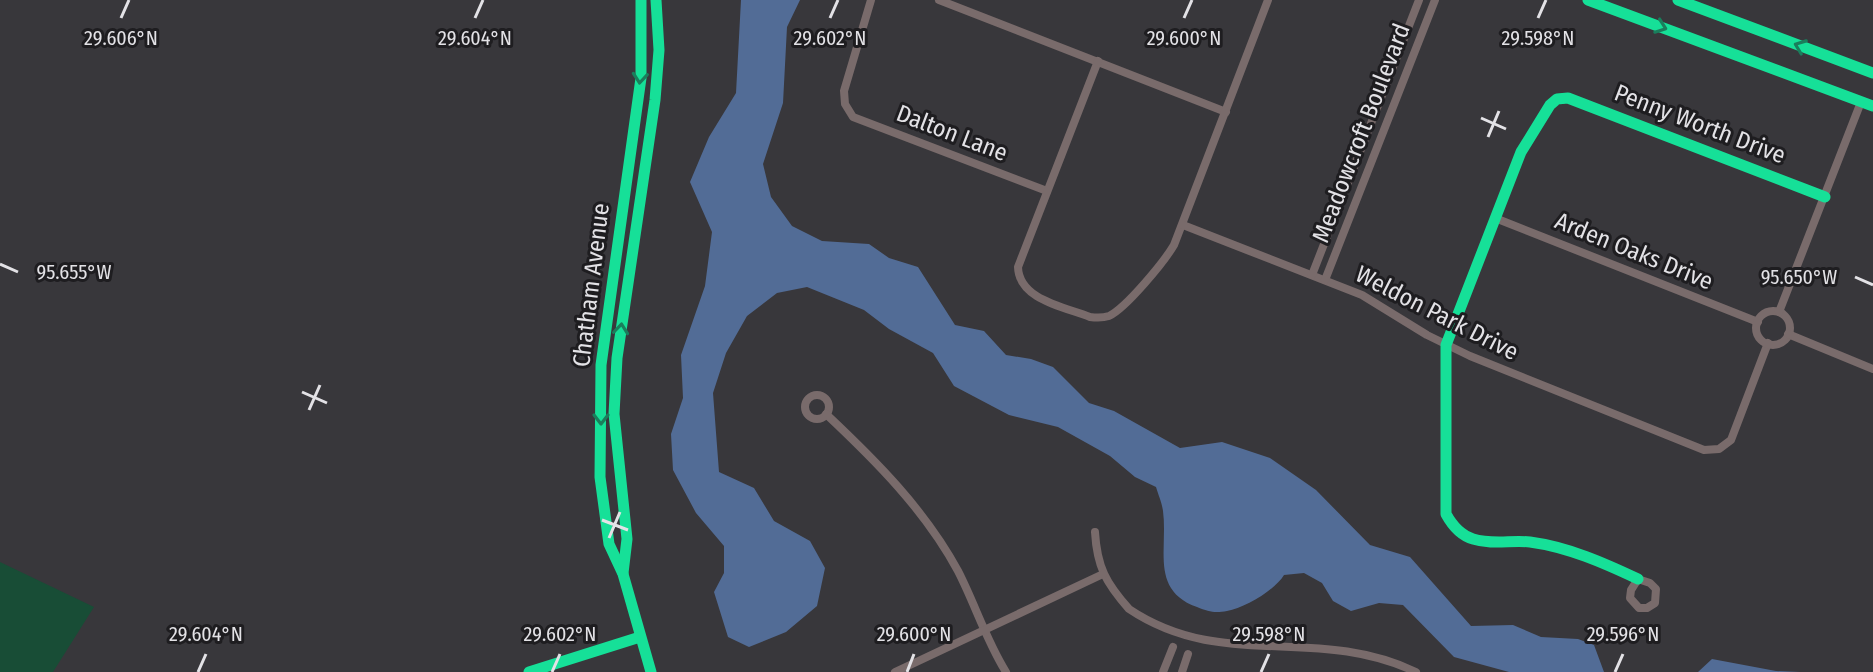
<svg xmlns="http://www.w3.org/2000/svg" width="1873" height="672" font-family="'Fira Sans Condensed',sans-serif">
	<rect width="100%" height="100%" fill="#38373b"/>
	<!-- green -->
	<polygon fill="#184d36" points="0,562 94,607 53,672 0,672"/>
	<!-- water -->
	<g fill="#526c96">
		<path d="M741,0H800L787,27L783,103L763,164L771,197L792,226L822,241L869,244L889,258L918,267L955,325L984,331L1006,355L1031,359L1053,367L1089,403L1114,411L1180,448L1222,442L1270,458L1316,490L1370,545L1410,557L1471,626L1513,625L1541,637L1578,639L1594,645L1604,672H1509L1454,657L1403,605L1379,603L1351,611L1333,601L1322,583L1304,573L1284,575C1275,590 1245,608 1227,611C1215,613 1209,612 1197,607C1150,590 1168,549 1163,511C1162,503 1158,494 1156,487L1135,477L1110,456L1058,427L1009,415L954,386L933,353L889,329L864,310L807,287L777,293L747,316L726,353L713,393L719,472L754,488L774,521L810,541L825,568L817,606L786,632L749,647L728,637L714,592L724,573V546L696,513L673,470L671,434L683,398L681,355L705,286L712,232L690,182L709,137L736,93Z"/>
		<polygon points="1712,659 1776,671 1800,672 1698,672"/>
	</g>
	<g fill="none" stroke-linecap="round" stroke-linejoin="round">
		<!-- street -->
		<g stroke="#796b6b" stroke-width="8">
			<polyline points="871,0 844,91 845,104 853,117 1047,191"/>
			<polyline points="939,0 1226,112"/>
			<path d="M1098,61L1018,267C1019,300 1065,307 1090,317C1097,318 1103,318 1109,316C1126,308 1164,262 1174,245L1268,0"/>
			<polyline points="1495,218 1758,322"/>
			<polyline points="1183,225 1362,295 1427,335 1470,356 1704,450 1719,449 1731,440 1768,343"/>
			<polyline points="1312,275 1419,0"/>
			<polyline points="1325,280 1435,0"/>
			<circle cx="1773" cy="328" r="17"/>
			<polyline points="1779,312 1861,102"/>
			<polyline points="1788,334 1873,369"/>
			<circle cx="817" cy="407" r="12"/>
			<path d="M826,414C876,461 925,510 958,571C975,604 986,640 1006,672"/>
			<path d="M1095,532C1097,567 1106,583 1129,609C1223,672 1315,624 1416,672"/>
			<polygon points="1638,579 1650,583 1656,589 1655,603 1647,608 1639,608 1630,598 1631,590"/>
			<polyline points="895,672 1103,574"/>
			<polyline points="1163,672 1173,647"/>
			<polyline points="1182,672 1188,654"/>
		</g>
		<!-- fast -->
		<g stroke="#16e098" stroke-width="11">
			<polyline points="641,0 641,78 601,365 600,477 609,544 623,574 651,672"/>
			<polyline points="1588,0 1873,106"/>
			<polyline points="1678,0 1873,73"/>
			<polyline points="623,573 627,539 614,414 617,358 655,100 659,50 656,0"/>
			<path d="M1638,579C1604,563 1568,547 1530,542C1511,540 1492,545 1473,539C1460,535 1452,525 1446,514V345L1521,152L1550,105L1557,99L1568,98L1825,197"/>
			<polyline points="529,672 640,637"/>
		</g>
	</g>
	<!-- one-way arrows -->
	<defs><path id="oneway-chevron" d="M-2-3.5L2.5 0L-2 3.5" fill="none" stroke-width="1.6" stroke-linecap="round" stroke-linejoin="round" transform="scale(2)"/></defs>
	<g stroke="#1a7e5c">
		<use href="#oneway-chevron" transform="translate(1661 27) rotate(20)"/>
		<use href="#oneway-chevron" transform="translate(1800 46) rotate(-159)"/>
		<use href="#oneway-chevron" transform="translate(640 78) rotate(95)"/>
		<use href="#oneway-chevron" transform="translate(621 329) rotate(-84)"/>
		<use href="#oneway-chevron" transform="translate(601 419) rotate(90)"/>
	</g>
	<!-- ticks -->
	<path fill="none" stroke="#e3e2e6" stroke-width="3" d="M121,18L129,0M475,18L483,0M830,18L838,0M1184,18L1192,0M1538,18L1546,0M1481,118L1506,129M1488,137L1499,111M0,264L18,272M1855,277L1873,285M302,392L327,403M309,410L320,385M602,520L628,530M609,538L620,512M198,672L206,654M552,672L560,654M907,672L914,654M1261,672L1269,654M1615,672L1623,654"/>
	<g text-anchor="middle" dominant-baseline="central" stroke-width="6" stroke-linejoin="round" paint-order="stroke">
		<!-- street labels -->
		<g font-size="24" fill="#e3e2e6" stroke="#1e1d20">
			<text transform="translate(1700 124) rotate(21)">Penny Worth Drive</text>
			<text transform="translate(952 133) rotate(21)">Dalton Lane</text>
			<text transform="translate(1361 133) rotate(-69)">Meadowcroft Boulevard</text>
			<text transform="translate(1634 251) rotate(22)">Arden Oaks Drive</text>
			<text transform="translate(591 285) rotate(-83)">Chatham Avenue</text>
			<text transform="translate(1437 313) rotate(27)">Weldon Park Drive</text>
		</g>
	</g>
	<g font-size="20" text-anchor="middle" fill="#e3e2e6" stroke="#1e1d20" stroke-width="6" stroke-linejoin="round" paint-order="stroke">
		<text x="121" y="45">29.606°N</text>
		<text x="475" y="45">29.604°N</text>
		<text x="830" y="45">29.602°N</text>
		<text x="1184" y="45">29.600°N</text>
		<text x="1538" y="45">29.598°N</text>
		<text x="74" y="279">95.655°W</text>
		<text x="1799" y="284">95.650°W</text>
		<text x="206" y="641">29.604°N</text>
		<text x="560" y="641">29.602°N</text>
		<text x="914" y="641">29.600°N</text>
		<text x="1269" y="641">29.598°N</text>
		<text x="1623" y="641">29.596°N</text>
	</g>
</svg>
